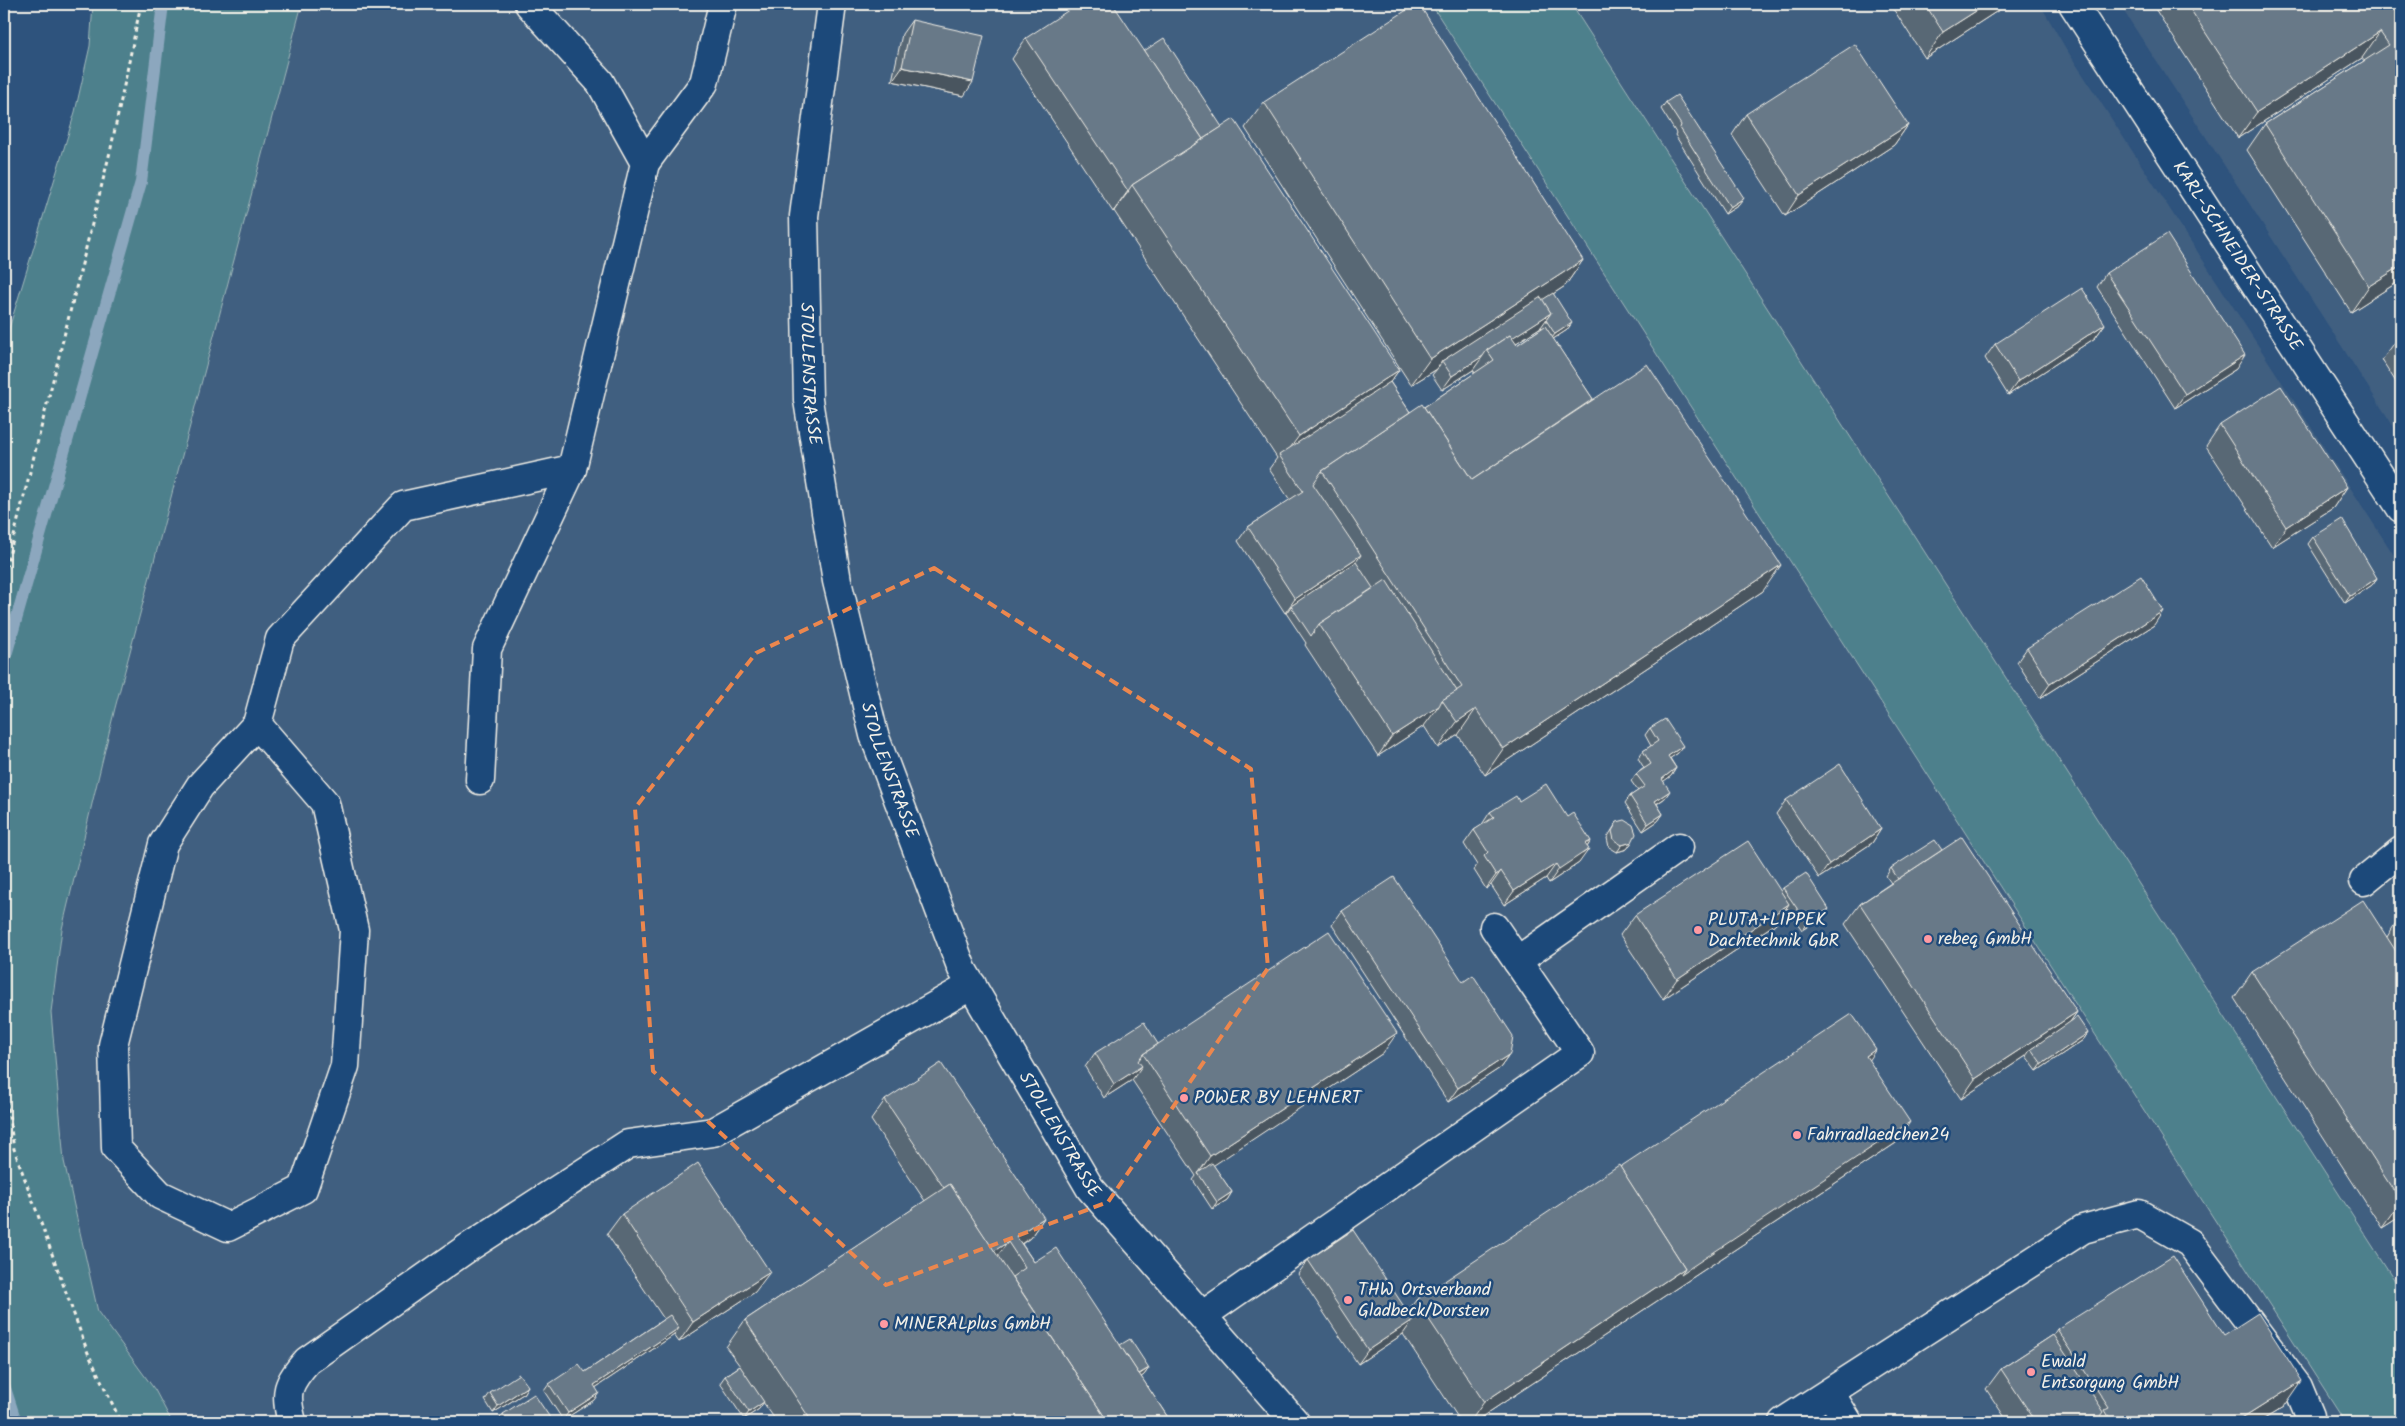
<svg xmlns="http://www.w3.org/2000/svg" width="2405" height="1426" font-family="Kalam,sans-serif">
	<rect width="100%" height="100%" fill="#2e537d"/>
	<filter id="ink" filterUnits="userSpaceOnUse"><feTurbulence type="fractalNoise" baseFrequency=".02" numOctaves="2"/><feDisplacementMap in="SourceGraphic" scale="10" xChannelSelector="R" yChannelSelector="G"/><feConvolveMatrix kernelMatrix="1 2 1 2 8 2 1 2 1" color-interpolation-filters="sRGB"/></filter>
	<g filter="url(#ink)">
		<!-- built -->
		<g fill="#3f5e80">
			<polygon points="302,4 1431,4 2345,1422 172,1422 154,1390 98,1312 64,1161 51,1012 62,929 115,708"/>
			<polygon points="1571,4 2040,4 2065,47 2401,566 2401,1290"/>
			<polygon points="2119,4 2401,4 2401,438 2256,214"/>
		</g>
		<!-- green -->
		<g fill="#4e808c" stroke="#a1b8ba">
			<polygon points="93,4 302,4 115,708 62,929 51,1012 64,1161 98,1312 155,1390 172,1422 4,1422 4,345 75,112 90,46"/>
			<polygon points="1431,4 1571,4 2401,1290 2401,1422 2345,1422"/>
		</g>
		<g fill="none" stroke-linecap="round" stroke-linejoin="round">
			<!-- stream -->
			<g stroke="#8ca7be" stroke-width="12">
				<polyline points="4,662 141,182 163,4"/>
				<polyline points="4,1385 16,1422"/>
			</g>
			<defs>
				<g id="minor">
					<path id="s1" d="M832,4L804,216L808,400L837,581L874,735L962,969L1090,1188L1295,1422"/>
					<path id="s2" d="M2073,4L2401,508"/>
					<polyline points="645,163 704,83 723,4"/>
					<polyline points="257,724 325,803 354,930 345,1066 303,1189 228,1227 160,1195 116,1148 113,1045 163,844 200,786 257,724 280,639 403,506 572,469 645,163 600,82 529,4"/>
					<polyline points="480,780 487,649 572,469"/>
					<polyline points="2364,881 2401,851"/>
					<polyline points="1517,961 1679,847"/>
					<polyline points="1203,1315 1580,1053 1494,927"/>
					<polyline points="1830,1393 1848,1422"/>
					<path d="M292,1422C284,1392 287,1384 307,1361L466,1249L628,1144L713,1132L972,985"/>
					<polyline points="1783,1422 2083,1229 2139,1214 2190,1243 2298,1387 2310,1416 2310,1422"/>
				</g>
			</defs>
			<!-- minor casing -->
			<use href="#minor" stroke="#f4f1e8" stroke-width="31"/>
			<!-- path -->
			<g stroke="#f4f1e8" stroke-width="3" stroke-dasharray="4 4" stroke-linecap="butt">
				<polyline points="4,576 111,148 141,4"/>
				<polyline points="4,1084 14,1149 88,1353 121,1422"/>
			</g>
			<!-- minor -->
			<use href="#minor" stroke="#1f4a7a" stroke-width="28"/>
		</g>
		<!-- wall -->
		<g fill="#596875" stroke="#f4f1e8" fill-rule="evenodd">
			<polygon points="1890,4 2005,4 2002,8 1925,58"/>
			<polygon points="2152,4 2398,4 2401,280 2351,312 2247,150 2265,124 2364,61 2362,58 2238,138"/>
			<polygon points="912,20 964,96 892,81 902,34"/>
			<path d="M1026,38L1144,51L1222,127L1399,370L1390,382L1410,412L1424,407L1475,373L1473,370L1442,390L1432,375L1437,369L1411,385L1245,128L1264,102L1583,260L1565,286L1553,294L1567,330L1553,339L1593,399L1763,591L1485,775L1458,735L1438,748L1424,726L1378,756L1305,645L1306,643L1286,613L1287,612L1285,613L1238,541L1248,527L1290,500L1269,469L1277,458L1114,211L1113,212L1012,59ZM1541,327L1542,328L1517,345L1516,343Z"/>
			<polygon points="1666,102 1739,205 1725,214 1675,135 1676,133 1661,109"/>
			<polygon points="1746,114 1908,125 1894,145 1785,216 1732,135"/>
			<polygon points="2106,273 2236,369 2175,408 2097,287"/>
			<polygon points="2105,324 2095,338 2008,395 1985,358 1995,344"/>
			<polygon points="2401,334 2401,390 2382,360"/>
			<polygon points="2220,425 2347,487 2333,508 2272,547 2206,446"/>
			<polygon points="2313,537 2377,578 2372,585 2345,603 2308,544"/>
			<polygon points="2154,625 2040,698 2017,662 2027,648"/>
			<polygon points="1650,728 1678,753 1670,758 1676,768 1671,776 1663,781 1665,798 1657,804 1663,814 1658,821 1643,831 1625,803 1630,796 1638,791 1631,781 1636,774 1644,768 1638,758 1643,751 1651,746 1645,735"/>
			<polygon points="1786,800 1881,829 1872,843 1819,878 1776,814"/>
			<polygon points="1519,801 1567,817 1591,841 1587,847 1579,863 1549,883 1546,878 1504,905 1491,885 1486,889 1474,870 1477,865 1464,844 1474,830 1481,826 1490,812"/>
			<polygon points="1617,822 1632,842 1627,849 1617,852 1609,847 1607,838"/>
			<polygon points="1942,850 2077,1012 2070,1022 2088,1033 2083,1040 2037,1071 2026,1056 1961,1099 1845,924 1860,904 1891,883 1886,876 1891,868"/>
			<polygon points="1783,888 1824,916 1802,930 1787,908 1775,924 1663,999 1620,935 1635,915 1781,891"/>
			<polygon points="1342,911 1510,1054 1500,1068 1448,1102 1332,925"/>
			<polygon points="2401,921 2401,1216 2382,1228 2234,998 2252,972 2387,937 2395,924"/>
			<polygon points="1095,1053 1383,1053 1213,1165 1232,1192 1227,1200 1212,1209 1193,1180 1196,1176 1132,1080 1104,1098 1085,1067"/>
			<polygon points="1868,1060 1896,1143 1474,1422 1461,1422 1403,1334 1358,1364 1298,1274 1308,1260 1407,1312 1416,1300 1620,1167"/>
			<polygon points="885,1100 1044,1218 1030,1238 1022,1244 1034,1262 1120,1345 1149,1368 1144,1375 1141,1377 1171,1422 777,1422 763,1402 759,1409 744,1419 720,1383 725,1376 740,1366 726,1347 745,1320 925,1201 871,1120"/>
			<polygon points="622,1214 755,1292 679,1342 674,1335 595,1388 594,1400 563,1420 544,1391 549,1384 585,1372 664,1319 607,1234"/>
			<polygon points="2057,1329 2224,1335 2284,1407 2259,1422 2008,1422 1986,1389 2001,1369 2053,1335"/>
			<polygon points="528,1386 523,1394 493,1413 485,1400 490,1393"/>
			<polygon points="503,1414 553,1422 499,1422 498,1421"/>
		</g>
		<!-- shaded-wall -->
		<g fill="#49555f" stroke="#f4f1e8">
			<polygon points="1987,4 2005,4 2002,8 1925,58 1943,32"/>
			<polygon points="2380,32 2362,58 2238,138 2257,112"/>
			<polygon points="902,67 973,82 964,96 892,81"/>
			<polygon points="1908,125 1894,145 1785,216 1799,195"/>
			<polygon points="1128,191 1129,191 1113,212"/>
			<polygon points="1744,198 1739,205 1725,214 1730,207"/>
			<polygon points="1583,260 1565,286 1536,305 1442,361 1437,369 1411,385 1430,359"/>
			<polygon points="2401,266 2401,280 2351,312 2369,286"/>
			<polygon points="1551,313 1541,327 1493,358 1489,352"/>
			<polygon points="1572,323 1567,330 1550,341 1555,334"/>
			<polygon points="2105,324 2095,338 2008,395 2018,381"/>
			<polygon points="2245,355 2236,369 2175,408 2185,394"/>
			<polygon points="1483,356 1473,370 1442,390 1452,376"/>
			<polygon points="1399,370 1380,396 1282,459 1299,436"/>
			<polygon points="2347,487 2333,508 2272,547 2286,527"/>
			<polygon points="1361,555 1351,569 1291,606 1287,612 1285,613 1295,599"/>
			<polygon points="1781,565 1763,591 1485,775 1503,749"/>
			<polygon points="2377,578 2372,585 2345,603 2350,596"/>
			<polygon points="2163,611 2154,625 2040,698 2050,684"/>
			<polygon points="1439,706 1424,726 1378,756 1392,736"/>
			<polygon points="1476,709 1458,735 1438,748 1457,722"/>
			<polygon points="1683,746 1678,753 1663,763 1668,756"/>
			<polygon points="1676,768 1671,776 1657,786 1662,779"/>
			<polygon points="1670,791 1665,798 1650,808 1655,801"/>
			<polygon points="1663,814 1658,821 1643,831 1648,824"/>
			<polygon points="1881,829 1872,843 1819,878 1829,864"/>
			<polygon points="1591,841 1582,854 1589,849 1579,863 1549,883 1559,869 1585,844"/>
			<polygon points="1632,842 1627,849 1617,852 1622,845"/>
			<polygon points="1556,864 1546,878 1504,905 1514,891"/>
			<polygon points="1501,871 1491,885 1486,889 1496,875"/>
			<polygon points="1789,904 1775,924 1663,999 1677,979"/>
			<polygon points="1829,909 1824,916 1802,930 1807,923"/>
			<polygon points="2077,1012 2063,1032 2031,1049 2026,1056 1961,1099 1975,1079"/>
			<polygon points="1397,1033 1383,1053 1199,1175 1198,1174 1210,1156"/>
			<polygon points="2088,1033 2083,1040 2037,1071 2042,1064"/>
			<polygon points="1876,1049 1862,1070 1866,1056"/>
			<polygon points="1510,1054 1500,1068 1448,1102 1458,1088"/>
			<polygon points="1142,1066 1132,1080 1104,1098 1114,1084"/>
			<polygon points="1910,1122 1896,1143 1474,1422 1470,1422 1484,1402 1685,1268"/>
			<polygon points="1232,1192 1227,1200 1212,1209 1217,1202"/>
			<polygon points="2401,1202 2401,1216 2382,1228"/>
			<polygon points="1044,1218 1030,1238 1013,1249 1016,1236"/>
			<polygon points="1008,1242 993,1262 989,1254"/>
			<polygon points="770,1272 755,1292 679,1342 693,1322"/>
			<polygon points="1413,1320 1403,1334 1358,1364 1368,1350"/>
			<polygon points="679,1328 674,1335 589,1392 594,1385"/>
			<polygon points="1149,1368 1144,1375 1122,1390 1127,1383"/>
			<polygon points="2302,1381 2284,1407 2259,1422 2237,1422"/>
			<polygon points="528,1386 523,1394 493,1413 498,1406"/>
			<polygon points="599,1393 594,1400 563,1420 568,1413"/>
			<polygon points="764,1402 759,1409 744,1419 749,1412"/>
		</g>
		<!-- building -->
		<g fill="#687988" stroke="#f4f1e8">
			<polygon points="1078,4 1113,4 1203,139 1132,185 1128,191 1026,38"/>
			<polygon points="1416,4 1419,4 1583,260 1430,359 1264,102"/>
			<polygon points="1925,4 1987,4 1943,32"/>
			<polygon points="2187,4 2398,4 2401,9 2401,266 2369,286 2265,124 2389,45 2380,32 2257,112"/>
			<polygon points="912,20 984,36 973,82 902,67"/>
			<polygon points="1164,38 1222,127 1203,139 1144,51"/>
			<polygon points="1855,44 1908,125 1799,195 1746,114"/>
			<polygon points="1677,95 1744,198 1730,207 1680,128 1681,125 1666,102"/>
			<polygon points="1234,119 1399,370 1299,436 1132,185"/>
			<polygon points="2167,234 2245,355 2185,394 2106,273"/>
			<polygon points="2082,288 2105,324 2018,381 1995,344"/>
			<polygon points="1553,293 1572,323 1555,334 1546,320 1551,313 1542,300"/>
			<polygon points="1541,297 1551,313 1512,338 1510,335 1487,350 1483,356 1452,376 1442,361"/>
			<polygon points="1545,326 1593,399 1472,480 1424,407 1494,360 1487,350 1510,335 1517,345"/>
			<polygon points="1647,364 1781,565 1503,749 1476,709 1457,722 1442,700 1462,687 1322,471 1422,404 1472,480"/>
			<polygon points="1390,382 1410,412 1322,471 1313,484 1361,555 1295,599 1248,527 1303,491 1279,455"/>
			<polygon points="2281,386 2347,487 2286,527 2220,425"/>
			<polygon points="2342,519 2377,578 2350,596 2313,537"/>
			<polygon points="1356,562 1373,588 1319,624 1311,636 1291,606"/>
			<polygon points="2141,576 2163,611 2050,684 2027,648"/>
			<polygon points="1386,580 1457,691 1442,700 1439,706 1392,736 1319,624"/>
			<polygon points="1665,719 1683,746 1668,756 1676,768 1662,779 1670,791 1655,801 1663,814 1648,824 1630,796 1645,786 1636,774 1651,764 1643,751 1658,741 1650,728"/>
			<polygon points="1840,764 1881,829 1829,864 1786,800"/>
			<polygon points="1546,784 1567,817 1573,813 1591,841 1585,844 1589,849 1559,869 1556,864 1514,891 1501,871 1496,875 1484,856 1488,852 1474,830 1494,817 1490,812 1516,796 1519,801"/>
			<polygon points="1625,820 1633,825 1636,834 1632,842 1622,845 1614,840 1612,831 1617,822"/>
			<polygon points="1962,837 2077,1012 1975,1079 1860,904"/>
			<polygon points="1935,840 1942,850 1898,879 1891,868"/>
			<polygon points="1748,841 1789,904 1677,979 1635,915"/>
			<polygon points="1806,873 1829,909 1807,923 1783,888"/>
			<polygon points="1394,877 1463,982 1473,975 1513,1036 1510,1054 1458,1088 1342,911"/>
			<polygon points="2363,900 2401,959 2401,1202 2252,972"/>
			<polygon points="2401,921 2401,934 2395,924"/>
			<polygon points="1329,931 1397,1033 1210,1156 1143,1054"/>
			<polygon points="1852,1014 1876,1049 1866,1056 1910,1122 1681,1274 1685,1268 1620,1167"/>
			<polygon points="2077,1017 2088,1033 2042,1064 2031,1049"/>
			<polygon points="1144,1022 1158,1044 1143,1054 1138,1061 1142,1066 1114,1084 1095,1053"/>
			<polygon points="941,1063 1044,1218 1016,1236 1034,1262 1056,1248 1171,1422 1108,1422 1012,1277 1025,1268 1008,1242 994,1251 950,1184 944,1188 885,1100"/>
			<polygon points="698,1163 770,1272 693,1322 622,1214"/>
			<polygon points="1212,1163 1232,1192 1217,1202 1198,1173"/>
			<polygon points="1619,1165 1685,1268 1484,1402 1416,1300"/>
			<polygon points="950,1184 1108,1422 812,1422 745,1320"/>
			<polygon points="1353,1230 1413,1320 1368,1350 1308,1260"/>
			<polygon points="2173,1256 2224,1335 2258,1313 2302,1381 2237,1422 2112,1422 2105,1410 2109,1408 2057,1329"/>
			<polygon points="670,1315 679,1328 594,1385 599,1393 568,1413 549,1384 579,1364 585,1372"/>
			<polygon points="2053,1335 2104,1412 2101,1416 2105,1422 2036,1422 2001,1369"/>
			<polygon points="1130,1339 1149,1368 1139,1374 1120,1345"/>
			<polygon points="740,1366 764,1402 749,1412 725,1376"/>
			<polygon points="519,1374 528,1386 498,1406 490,1393"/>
			<polygon points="534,1394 553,1422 508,1422 503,1414"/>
		</g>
	</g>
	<!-- marked area -->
	<path fill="none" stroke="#ec874e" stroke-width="4" stroke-dasharray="10 6" stroke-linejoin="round" d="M934,568L1251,769L1268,968L1108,1202L886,1285L653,1071L635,808L756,653Z"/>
	<!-- markers -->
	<g fill="#ff9aa2" stroke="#1f4a7a" stroke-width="2">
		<circle cx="1698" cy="930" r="5"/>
		<circle cx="1928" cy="939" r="5"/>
		<circle cx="1184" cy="1098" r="5"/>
		<circle cx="1797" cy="1135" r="5"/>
		<circle cx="1348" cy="1300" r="5"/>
		<circle cx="884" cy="1324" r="5"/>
		<circle cx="2031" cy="1372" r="5"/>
	</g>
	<g text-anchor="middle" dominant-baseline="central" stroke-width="5" stroke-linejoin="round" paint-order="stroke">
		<!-- street labels -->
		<g font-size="18" fill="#f4f1e8" stroke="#1f4a7a">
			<text stroke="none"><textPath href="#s2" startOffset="301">KARL-SCHNEIDER-STRASSE</textPath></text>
			<text stroke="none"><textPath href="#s1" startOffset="372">STOLLENSTRASSE</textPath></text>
			<text stroke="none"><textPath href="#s1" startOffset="778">STOLLENSTRASSE</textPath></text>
			<text stroke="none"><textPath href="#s1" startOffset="1182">STOLLENSTRASSE</textPath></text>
		</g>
		<!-- poi labels -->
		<g font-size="18" fill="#f4f1e8" stroke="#1f4a7a" text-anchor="start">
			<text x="1708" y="920">PLUTA+LIPPEK<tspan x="1708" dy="21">Dachtechnik GbR</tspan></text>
			<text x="1938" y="939">rebeq GmbH</text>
			<text x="1194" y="1098">POWER BY LEHNERT</text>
			<text x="1807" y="1135">Fahrradlaedchen24</text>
			<text x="1358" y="1290">THW Ortsverband<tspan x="1358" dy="21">Gladbeck/Dorsten</tspan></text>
			<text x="894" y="1324">MINERALplus GmbH</text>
			<text x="2041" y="1362">Ewald<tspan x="2041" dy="21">Entsorgung GmbH</tspan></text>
		</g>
	</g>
	<!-- margin -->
	<rect width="2405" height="1426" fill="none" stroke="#1f4a7a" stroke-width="20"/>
	<rect x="10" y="10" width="2385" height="1406" fill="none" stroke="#f4f1e8" stroke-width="2" filter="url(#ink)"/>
</svg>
